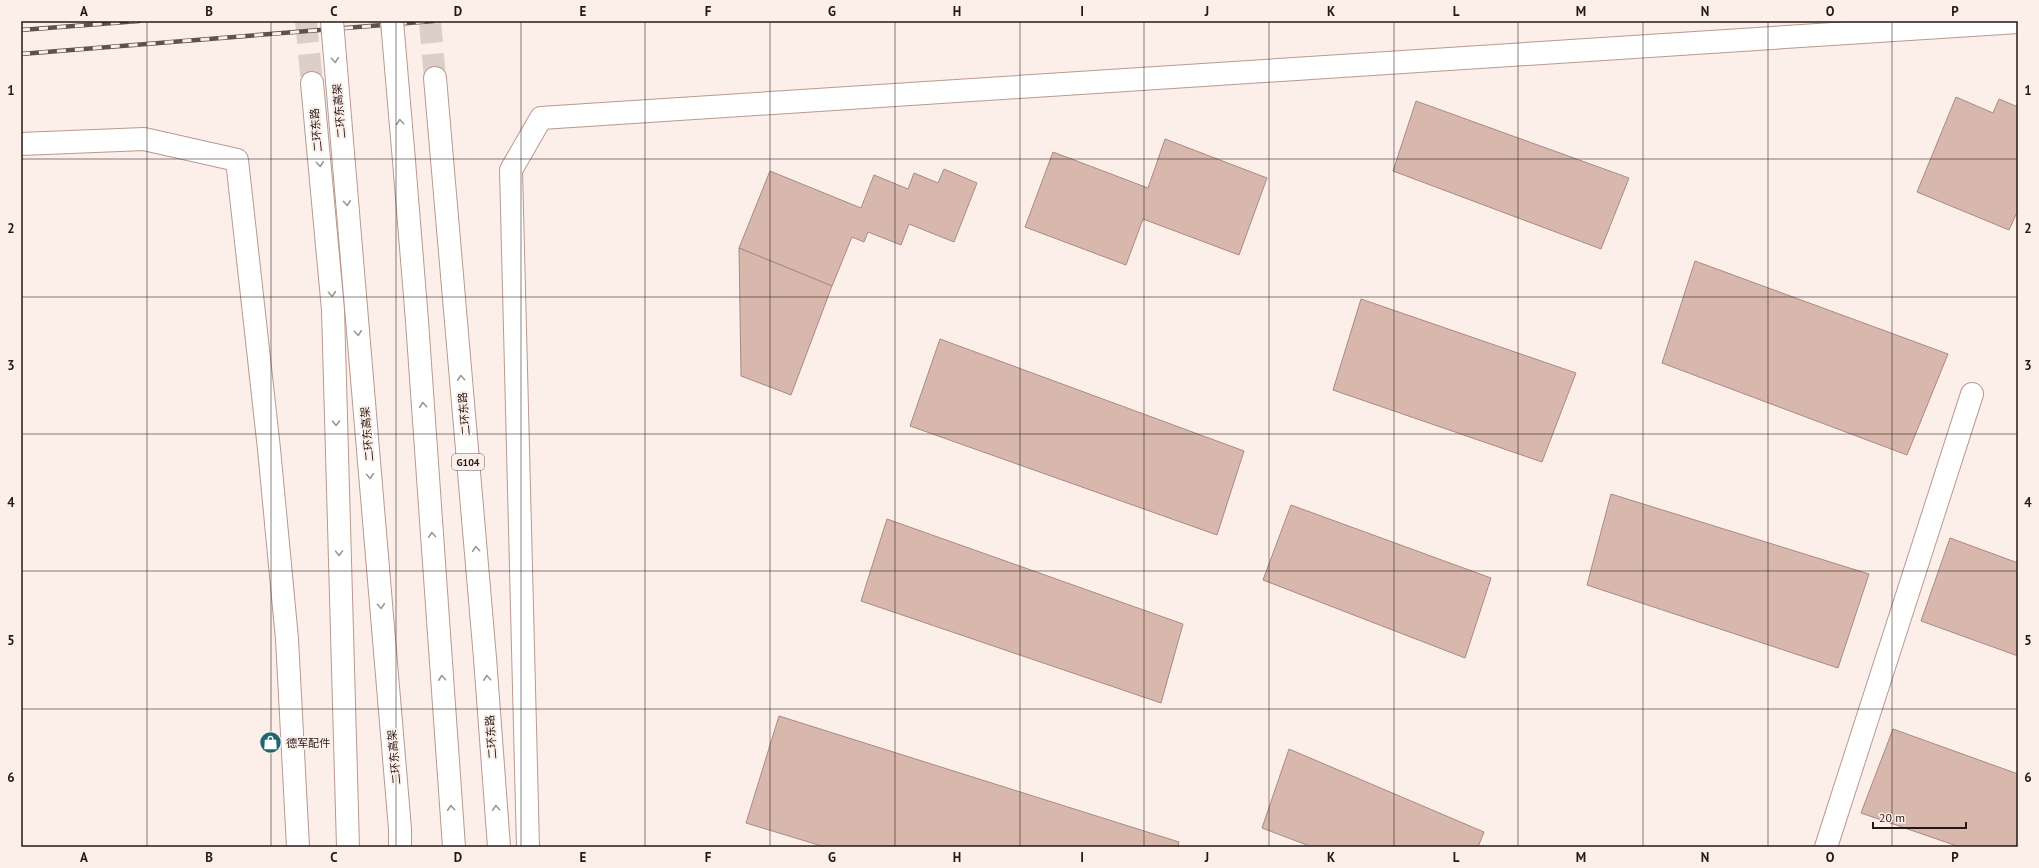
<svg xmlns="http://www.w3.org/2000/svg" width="2039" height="868" font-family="'PT Sans','Noto Sans SC',sans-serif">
	<rect width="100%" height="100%" fill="#fceee9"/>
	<!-- building -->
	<g fill="#d8b7ac" stroke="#aa8a80">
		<polygon points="1956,97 1993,113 1999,99 2018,107 2018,210 2009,230 1917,192"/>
		<polygon points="1416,101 1629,178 1601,249 1393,171"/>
		<polygon points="1165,139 1267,178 1239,255 1143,219 1126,265 1025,227 1053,152 1148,188"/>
		<polygon points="944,169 977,183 954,242 909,224 901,245 868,232 864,242 852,237 832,286 739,248 770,171 861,208 874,175 908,189 914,173 938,183"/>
		<polygon points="739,248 832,286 791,395 741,376"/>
		<polygon points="1695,261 1948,354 1907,455 1662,363"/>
		<polygon points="1361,299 1576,373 1542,462 1333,390"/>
		<polygon points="940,339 1244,451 1217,535 910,426"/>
		<polygon points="1611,494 1869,574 1838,668 1587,585"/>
		<polygon points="1291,505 1491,578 1465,658 1263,580"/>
		<polygon points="887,519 1183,624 1161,703 861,601"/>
		<polygon points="1950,538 2018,563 2018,656 1921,621"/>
		<polygon points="779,716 1179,842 1178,847 825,847 746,823"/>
		<polygon points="1893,729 2018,774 2018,847 1960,847 1861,813"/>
		<polygon points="1289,749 1484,832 1478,847 1312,847 1262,828"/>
	</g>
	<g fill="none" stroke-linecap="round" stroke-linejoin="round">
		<!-- highway-tunnel -->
		<g stroke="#dccec9" stroke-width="22" stroke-dasharray="22 11" stroke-linecap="butt">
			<polyline points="306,21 312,83"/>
			<polyline points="430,21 435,78"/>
		</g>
		<defs>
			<g id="minor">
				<polyline points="21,144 144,139 237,160 269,449 287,639 298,847"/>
				<polyline points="528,847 511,170 541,118 2018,22"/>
				<polyline points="1826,847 1972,394"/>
			</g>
			<g id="highway">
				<polyline points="435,78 485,658 499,847"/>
				<polyline points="312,83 333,310 348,847"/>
				<polyline points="404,161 417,321 454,847"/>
				<polyline points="344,165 400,829 400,847"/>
			</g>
		</defs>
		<!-- minor casing -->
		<use href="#minor" stroke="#ba998f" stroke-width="24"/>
		<!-- highway casing -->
		<use href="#highway" stroke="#ba998f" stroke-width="24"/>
		<!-- minor -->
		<use href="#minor" stroke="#fff" stroke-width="22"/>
		<!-- highway -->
		<use href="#highway" stroke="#fff" stroke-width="22"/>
		<defs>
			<g id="rail">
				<polyline points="21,30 139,21"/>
				<polyline points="21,54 433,21"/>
			</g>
		</defs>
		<!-- rail casing -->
		<use href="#rail" stroke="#5f524e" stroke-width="4.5"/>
		<!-- rail -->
		<use href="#rail" stroke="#fceee9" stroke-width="3" stroke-dasharray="9" stroke-linecap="butt"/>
		<defs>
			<g id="highway-bridge">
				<polyline points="332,21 344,165"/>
				<polyline points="392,21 404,161"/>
			</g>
		</defs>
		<!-- highway-bridge casing -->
		<use href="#highway-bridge" stroke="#ba998f" stroke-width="24" stroke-linecap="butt"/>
		<!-- highway-bridge -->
		<use href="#highway-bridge" stroke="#fff" stroke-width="22"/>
	</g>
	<!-- one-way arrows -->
	<defs><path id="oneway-chevron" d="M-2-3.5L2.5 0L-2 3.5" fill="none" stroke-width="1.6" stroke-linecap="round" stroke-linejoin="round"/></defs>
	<g stroke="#9d9896">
		<use href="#oneway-chevron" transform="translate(335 60) rotate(85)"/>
		<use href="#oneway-chevron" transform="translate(400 122) rotate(-95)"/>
		<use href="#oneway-chevron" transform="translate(320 164) rotate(85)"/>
		<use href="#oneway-chevron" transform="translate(347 203) rotate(85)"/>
		<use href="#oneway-chevron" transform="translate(332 294) rotate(85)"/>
		<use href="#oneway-chevron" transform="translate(358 333) rotate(85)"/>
		<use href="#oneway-chevron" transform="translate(461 378) rotate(-95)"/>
		<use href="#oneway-chevron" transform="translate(423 405) rotate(-94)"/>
		<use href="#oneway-chevron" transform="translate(336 423) rotate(89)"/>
		<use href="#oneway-chevron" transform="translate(370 476) rotate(85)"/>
		<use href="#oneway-chevron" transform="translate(432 535) rotate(-94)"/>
		<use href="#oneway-chevron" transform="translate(476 549) rotate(-95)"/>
		<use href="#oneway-chevron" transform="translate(339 553) rotate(89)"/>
		<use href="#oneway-chevron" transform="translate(381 606) rotate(85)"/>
		<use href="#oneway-chevron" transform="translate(442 678) rotate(-94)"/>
		<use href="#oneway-chevron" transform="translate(487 678) rotate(-94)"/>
		<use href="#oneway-chevron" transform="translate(451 808) rotate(-94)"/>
		<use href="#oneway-chevron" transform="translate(496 808) rotate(-94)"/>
	</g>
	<!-- grid -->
	<path fill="none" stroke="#251915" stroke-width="1" stroke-opacity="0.55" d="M147,21V847M271,21V847M396,21V847M521,21V847M645,21V847M770,21V847M895,21V847M1020,21V847M1144,21V847M1269,21V847M1394,21V847M1518,21V847M1643,21V847M1768,21V847M1892,21V847M21,159H2018M21,297H2018M21,434H2018M21,571H2018M21,709H2018"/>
	<!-- icons -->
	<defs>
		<symbol id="shop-disc" viewBox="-11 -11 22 22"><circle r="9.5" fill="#1c696d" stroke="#fceee9"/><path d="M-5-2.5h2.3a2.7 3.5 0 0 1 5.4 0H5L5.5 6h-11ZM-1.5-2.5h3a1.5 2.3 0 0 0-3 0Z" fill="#fff"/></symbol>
	</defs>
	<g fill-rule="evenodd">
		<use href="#shop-disc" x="258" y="730" width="25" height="25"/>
	</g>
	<g text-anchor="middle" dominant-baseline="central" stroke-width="4" stroke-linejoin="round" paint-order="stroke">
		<!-- shield labels -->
		<rect fill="#fceee9" stroke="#665955" stroke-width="1" x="452" y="454" width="32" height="16" rx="3"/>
		<g font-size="10" font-weight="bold" fill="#251915">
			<text x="468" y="462">G104</text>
		</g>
		<!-- street labels -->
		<g font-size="11" fill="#251915" stroke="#fceee9">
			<text transform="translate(339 111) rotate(-95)">二环东高架</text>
			<text transform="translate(316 130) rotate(-95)">二环东路</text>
			<text transform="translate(464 414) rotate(-95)">二环东路</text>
			<text transform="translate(367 434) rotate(-95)">二环东高架</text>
			<text transform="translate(491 737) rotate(-94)">二环东路</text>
			<text transform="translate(394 757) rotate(-95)">二环东高架</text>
		</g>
		<!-- poi labels -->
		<g font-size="11" fill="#251915" stroke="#fceee9" text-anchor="start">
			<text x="286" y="743">德军配件</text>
		</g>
	</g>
	<!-- border -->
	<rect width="2039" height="868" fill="none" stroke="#fceee9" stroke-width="44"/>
	<!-- scale -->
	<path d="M1873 822v6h93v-6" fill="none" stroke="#251915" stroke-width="2"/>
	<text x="1879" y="822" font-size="12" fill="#251915" stroke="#fceee9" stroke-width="3" paint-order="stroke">20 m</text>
	<rect x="22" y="22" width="1995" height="824" fill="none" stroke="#251915" stroke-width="1.5"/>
	<g font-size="13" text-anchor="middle" font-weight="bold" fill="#251915">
		<text x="84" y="16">A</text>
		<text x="209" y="16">B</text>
		<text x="334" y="16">C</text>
		<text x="458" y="16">D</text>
		<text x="583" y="16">E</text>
		<text x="708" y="16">F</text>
		<text x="832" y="16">G</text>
		<text x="957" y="16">H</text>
		<text x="1082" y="16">I</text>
		<text x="1207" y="16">J</text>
		<text x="1331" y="16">K</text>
		<text x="1456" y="16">L</text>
		<text x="1581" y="16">M</text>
		<text x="1705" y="16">N</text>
		<text x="1830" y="16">O</text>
		<text x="1955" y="16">P</text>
		<text x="11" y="95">1</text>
		<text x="2028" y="95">1</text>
		<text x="11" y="233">2</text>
		<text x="2028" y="233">2</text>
		<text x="11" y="370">3</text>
		<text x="2028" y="370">3</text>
		<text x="11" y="507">4</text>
		<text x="2028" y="507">4</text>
		<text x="11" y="645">5</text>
		<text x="2028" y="645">5</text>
		<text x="11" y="782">6</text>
		<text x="2028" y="782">6</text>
		<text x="84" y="862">A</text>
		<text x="209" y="862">B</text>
		<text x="334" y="862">C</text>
		<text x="458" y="862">D</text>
		<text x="583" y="862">E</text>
		<text x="708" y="862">F</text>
		<text x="832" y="862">G</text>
		<text x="957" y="862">H</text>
		<text x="1082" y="862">I</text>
		<text x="1207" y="862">J</text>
		<text x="1331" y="862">K</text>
		<text x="1456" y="862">L</text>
		<text x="1581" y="862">M</text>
		<text x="1705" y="862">N</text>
		<text x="1830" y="862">O</text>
		<text x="1955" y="862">P</text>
	</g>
</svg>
